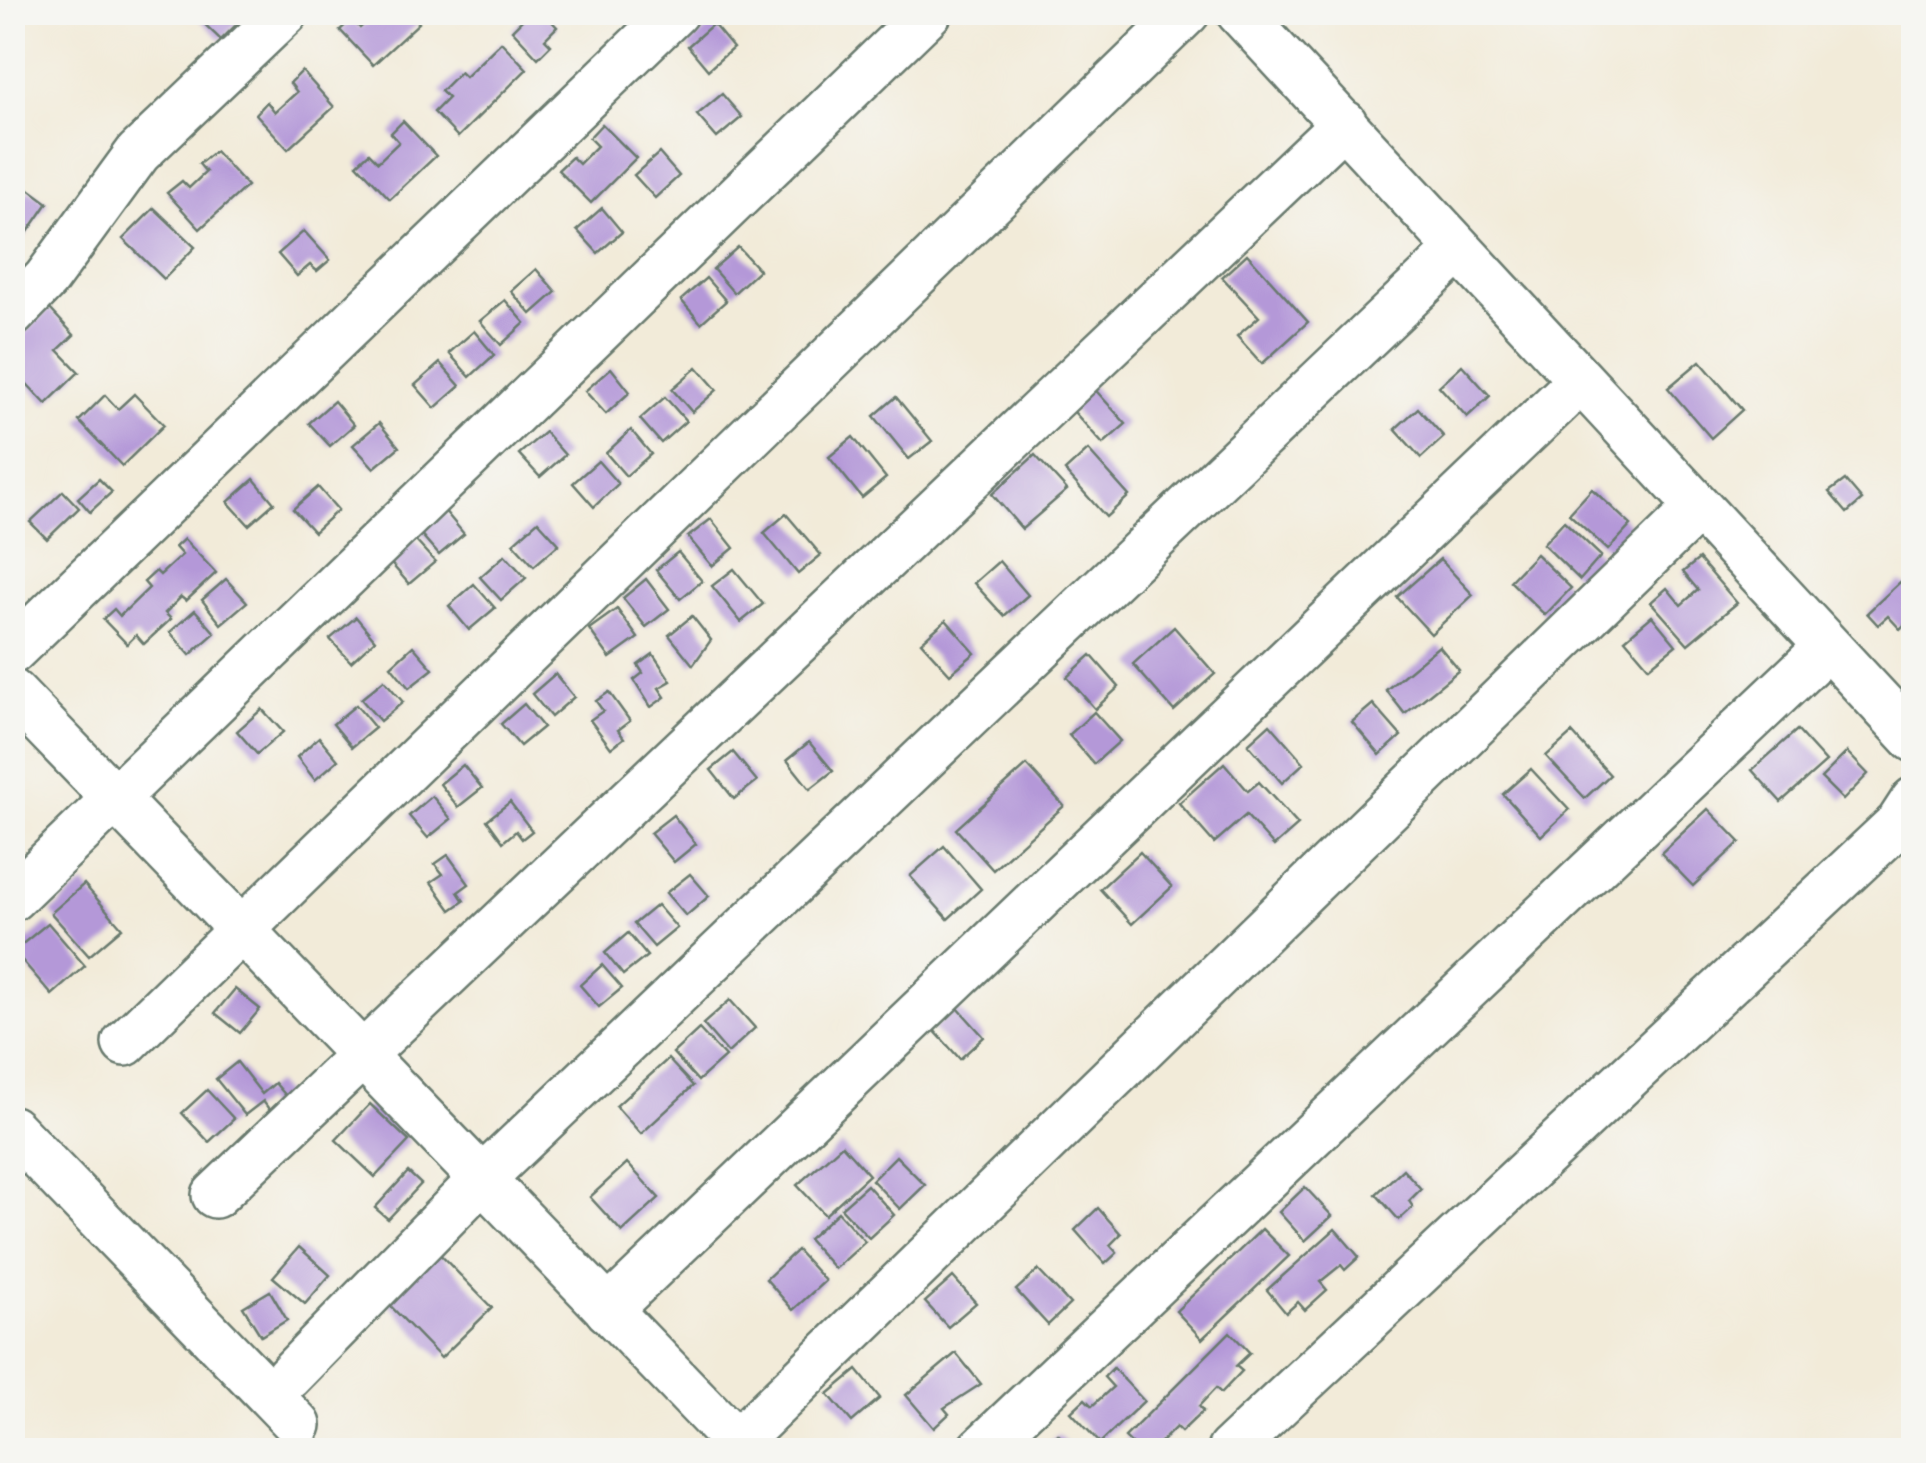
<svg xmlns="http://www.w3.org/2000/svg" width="1926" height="1463" font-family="'IM FELL Double Pica',serif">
	<rect width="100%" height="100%" fill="#f6f6f2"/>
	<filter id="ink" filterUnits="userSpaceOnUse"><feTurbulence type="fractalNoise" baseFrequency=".01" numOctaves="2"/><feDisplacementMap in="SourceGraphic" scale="20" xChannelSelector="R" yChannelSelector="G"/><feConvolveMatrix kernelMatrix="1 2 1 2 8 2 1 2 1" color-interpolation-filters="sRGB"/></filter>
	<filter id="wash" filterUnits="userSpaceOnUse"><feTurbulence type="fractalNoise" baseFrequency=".0048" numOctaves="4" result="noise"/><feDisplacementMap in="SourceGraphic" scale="40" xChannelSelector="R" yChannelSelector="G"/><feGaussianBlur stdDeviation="2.25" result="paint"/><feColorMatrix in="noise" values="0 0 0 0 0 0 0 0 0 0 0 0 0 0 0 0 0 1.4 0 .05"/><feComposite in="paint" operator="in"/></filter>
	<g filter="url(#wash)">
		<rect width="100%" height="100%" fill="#f2ebd9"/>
		<g id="blocks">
			<!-- building -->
			<g fill="#b498d8">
				<polygon points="192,12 249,12 221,40"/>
				<polygon points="377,12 410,12 419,23 373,65 340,30 352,19 360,28"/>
				<polygon points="530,12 543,12 557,27 545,39 551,45 538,58 512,30"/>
				<polygon points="713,24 733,48 708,70 688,46"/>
				<polygon points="501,42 527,69 458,137 434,112 448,98 441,91 460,72 465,77"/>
				<polygon points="302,71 334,107 288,149 256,114 267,102 275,112 297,92 290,83"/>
				<polygon points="722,94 742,117 717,138 697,115"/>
				<polygon points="403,121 436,156 390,199 357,164 369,153 378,162 399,142 391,133"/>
				<polygon points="602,124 636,158 591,203 558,170 572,157 579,164 597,146 589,138"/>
				<polygon points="215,151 247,186 200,229 167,193 182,181 189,188 206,172 199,164"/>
				<polygon points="659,153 679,176 655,198 634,175"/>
				<polygon points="29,189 48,203 21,242 12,236 12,212"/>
				<polygon points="154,208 195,247 164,279 123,239"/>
				<polygon points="602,208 622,232 598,253 577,230"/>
				<polygon points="304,231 330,260 317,271 310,265 297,276 278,254"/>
				<polygon points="738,247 759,270 734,293 713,269"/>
				<polygon points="1247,254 1308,322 1262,364 1237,336 1259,317 1222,277"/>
				<polygon points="536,269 556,292 531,314 511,291"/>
				<polygon points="706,278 726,301 701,323 681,300"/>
				<polygon points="505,300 525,323 501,345 480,321"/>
				<polygon points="50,309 74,335 58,350 79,372 46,404 12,368 12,344"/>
				<polygon points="474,331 494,355 470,377 449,353"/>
				<polygon points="1700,361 1742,410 1711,438 1668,388"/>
				<polygon points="440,363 460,386 435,408 415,385"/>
				<polygon points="1462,365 1490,396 1467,417 1439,386"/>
				<polygon points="697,367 717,390 692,412 672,389"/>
				<polygon points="611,368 630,392 606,414 585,391"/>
				<polygon points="1090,384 1126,424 1103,444 1067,404"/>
				<polygon points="134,394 164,425 122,466 79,421 105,395 118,409"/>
				<polygon points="665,397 686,421 661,443 640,419"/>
				<polygon points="896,397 932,441 909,459 874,416"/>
				<polygon points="334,401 354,425 330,446 309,423"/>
				<polygon points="1418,408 1444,437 1421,458 1395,429"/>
				<polygon points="379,423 399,447 374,468 353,445"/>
				<polygon points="631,430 651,454 626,476 606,453"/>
				<polygon points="545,432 565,455 540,477 519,454"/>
				<polygon points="853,437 886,478 862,498 829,457"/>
				<polygon points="1088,450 1129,496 1106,517 1065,471"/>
				<polygon points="1035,455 1067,490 1022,529 992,494"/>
				<polygon points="598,461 618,484 594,507 573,483"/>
				<polygon points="99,479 112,492 90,512 78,498"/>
				<polygon points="254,479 274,503 249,525 228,502"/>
				<polygon points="1845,480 1862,500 1847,513 1829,492"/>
				<polygon points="318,487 338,510 314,532 293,509"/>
				<polygon points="1592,489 1631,525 1608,550 1569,514"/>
				<polygon points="63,491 79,508 47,539 30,522"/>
				<polygon points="444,510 464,534 439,555 419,532"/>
				<polygon points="786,514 821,555 798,574 764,533"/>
				<polygon points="711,519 734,548 712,566 688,537"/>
				<polygon points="538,521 559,544 534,566 513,543"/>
				<polygon points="1564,521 1601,556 1580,580 1543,544"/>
				<polygon points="184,539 216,573 186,601 181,597 165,613 171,619 144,644 136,635 127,644 103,619 114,609 120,616 149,588 144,582 156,571 160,575 182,555 175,547"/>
				<polygon points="414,539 435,562 409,584 389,561"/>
				<polygon points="678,552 702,581 680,599 656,570"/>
				<polygon points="1536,554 1571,588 1545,615 1510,581"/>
				<polygon points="505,555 526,578 501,600 480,577"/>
				<polygon points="1440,559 1473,595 1431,634 1397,597"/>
				<polygon points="1699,559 1737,603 1688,644 1651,602 1667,588 1681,605 1698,590 1683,572"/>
				<polygon points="999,561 1028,595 1004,616 974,583"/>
				<polygon points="734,569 763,604 741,622 712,586"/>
				<polygon points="226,579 247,602 221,624 202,600"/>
				<polygon points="646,579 669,609 646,627 623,598"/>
				<polygon points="1900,582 1914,592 1914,616 1900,629 1888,616 1878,625 1867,613"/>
				<polygon points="474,584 495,608 469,630 449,606"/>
				<polygon points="617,609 638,638 610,658 589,629"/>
				<polygon points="195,610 215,633 190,655 170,632"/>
				<polygon points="692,616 711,640 693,665 669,635"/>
				<polygon points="1652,616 1676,645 1649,667 1625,639"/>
				<polygon points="356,617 375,640 351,662 330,639"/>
				<polygon points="946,620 975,653 950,674 921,642"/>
				<polygon points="1174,627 1215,674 1174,711 1133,664"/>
				<polygon points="413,646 433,669 409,688 391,666"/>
				<polygon points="1439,646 1459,670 1405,714 1386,690"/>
				<polygon points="653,654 671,681 659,688 665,697 651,707 634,680 643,673 638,665"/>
				<polygon points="1091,655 1119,687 1095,709 1067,677"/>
				<polygon points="555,674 574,697 551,717 532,694"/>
				<polygon points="384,680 403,702 380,721 361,699"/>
				<polygon points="609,692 630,721 618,730 624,738 611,748 590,720 603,711 596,701"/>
				<polygon points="524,704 543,727 520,746 501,724"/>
				<polygon points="1373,704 1401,736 1380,755 1352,722"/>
				<polygon points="356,705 375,728 352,747 333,724"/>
				<polygon points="262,709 283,732 257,754 237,731"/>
				<polygon points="1094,712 1120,741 1094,764 1069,735"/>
				<polygon points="1270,724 1304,763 1282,783 1248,744"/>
				<polygon points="1797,730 1826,762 1781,802 1752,770"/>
				<polygon points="1572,733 1610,775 1585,798 1546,756"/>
				<polygon points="319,737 338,760 315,780 297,757"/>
				<polygon points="809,742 833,771 810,789 787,760"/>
				<polygon points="733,752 757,781 734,799 711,770"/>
				<polygon points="1847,752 1868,774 1843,800 1821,778"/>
				<polygon points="1224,763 1248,791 1259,782 1298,825 1274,846 1246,815 1214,843 1179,803"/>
				<polygon points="463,765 482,788 458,807 440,784"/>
				<polygon points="1027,765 1064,806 993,870 956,829"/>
				<polygon points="1531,769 1569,810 1541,836 1503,794"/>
				<polygon points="432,796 451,819 428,838 409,816"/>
				<polygon points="510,802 532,831 522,839 516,831 503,842 487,820"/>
				<polygon points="1708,809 1740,842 1693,886 1661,853"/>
				<polygon points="673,815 696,844 674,862 650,833"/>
				<polygon points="944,846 981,889 948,919 910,876"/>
				<polygon points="1140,852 1172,887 1132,924 1100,889"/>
				<polygon points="448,855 469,884 458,892 464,901 451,910 431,882 443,874 435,864"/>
				<polygon points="690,874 709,896 686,916 666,893"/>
				<polygon points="84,884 122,928 89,956 51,913"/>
				<polygon points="657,905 677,928 654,947 634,924"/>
				<polygon points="48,923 85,966 52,995 14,951"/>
				<polygon points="628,933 647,956 623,975 605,953"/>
				<polygon points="602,965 622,988 599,1007 580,985"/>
				<polygon points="235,989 260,1009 240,1033 215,1013"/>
				<polygon points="730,1000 755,1028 728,1053 703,1024"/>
				<polygon points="957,1007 984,1037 960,1059 933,1029"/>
				<polygon points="699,1029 725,1057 698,1081 673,1053"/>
				<polygon points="668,1059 693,1086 641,1134 616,1106"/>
				<polygon points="237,1062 262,1094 275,1083 288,1098 271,1112 263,1101 245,1115 216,1079"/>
				<polygon points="207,1090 234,1119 209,1142 182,1113"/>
				<polygon points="370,1104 409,1141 375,1177 336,1140"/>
				<polygon points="842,1145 869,1175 825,1215 797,1185"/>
				<polygon points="896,1156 925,1185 900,1209 872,1180"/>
				<polygon points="627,1163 659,1198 622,1232 590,1197"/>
				<polygon points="1403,1169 1421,1189 1409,1201 1413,1207 1399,1220 1376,1194"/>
				<polygon points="408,1172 421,1184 388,1219 375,1208"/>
				<polygon points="867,1185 894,1215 869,1238 841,1208"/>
				<polygon points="1305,1187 1332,1216 1305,1241 1279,1212"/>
				<polygon points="1098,1208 1121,1234 1110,1245 1117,1253 1105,1264 1075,1230"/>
				<polygon points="838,1212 865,1242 835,1269 808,1239"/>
				<polygon points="1262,1229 1289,1256 1202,1339 1176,1311"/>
				<polygon points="1335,1229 1359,1257 1345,1270 1341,1265 1320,1282 1327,1290 1305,1310 1298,1302 1286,1313 1267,1290"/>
				<polygon points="428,1242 492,1308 441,1358 377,1292"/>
				<polygon points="299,1247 330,1275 305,1304 273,1277"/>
				<polygon points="797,1250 825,1281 793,1310 766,1279"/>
				<polygon points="1038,1270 1070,1304 1048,1325 1016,1290"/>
				<polygon points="953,1277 976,1303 948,1327 925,1302"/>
				<polygon points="270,1291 287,1320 261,1336 243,1307"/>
				<polygon points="1230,1332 1250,1353 1236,1366 1242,1371 1221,1393 1216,1388 1199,1406 1203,1411 1181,1432 1176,1427 1158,1445 1163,1450 1138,1450 1125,1437"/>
				<polygon points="956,1353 981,1384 944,1408 949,1414 934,1428 906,1395"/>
				<polygon points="1113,1368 1144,1401 1100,1443 1071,1412 1085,1399 1092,1406 1113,1387 1104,1377"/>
				<polygon points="857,1370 880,1398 852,1422 828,1394"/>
				<polygon points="1058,1434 1073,1450 1030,1450 1040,1441 1045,1447"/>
			</g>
		</g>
	</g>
	<g filter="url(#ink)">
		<use href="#blocks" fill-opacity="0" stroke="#697a6e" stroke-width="2.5"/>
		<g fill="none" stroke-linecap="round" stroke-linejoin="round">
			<defs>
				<g id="minor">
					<polyline points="1239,12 1914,739"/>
					<polyline points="12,314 46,279 138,153 286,12"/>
					<polyline points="12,651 675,12"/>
					<polyline points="12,692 744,1450"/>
					<polyline points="12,898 929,12"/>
					<polyline points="125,1043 1187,12"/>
					<polyline points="12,1129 298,1425"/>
					<polyline points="215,1195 1344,123"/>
					<polyline points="608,1310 1580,381"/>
					<polyline points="288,1377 482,1179 1458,250"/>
					<polyline points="736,1443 1698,508"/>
					<polyline points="980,1450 1827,647"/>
					<polyline points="1230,1450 1899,823 1914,800"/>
				</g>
			</defs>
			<!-- minor casing -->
			<use href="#minor" stroke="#697a6e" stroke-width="50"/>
			<!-- minor -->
			<use href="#minor" stroke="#fff" stroke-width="45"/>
		</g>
	</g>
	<!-- margin -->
	<rect width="1926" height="1463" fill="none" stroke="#f6f6f2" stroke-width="50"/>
</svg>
